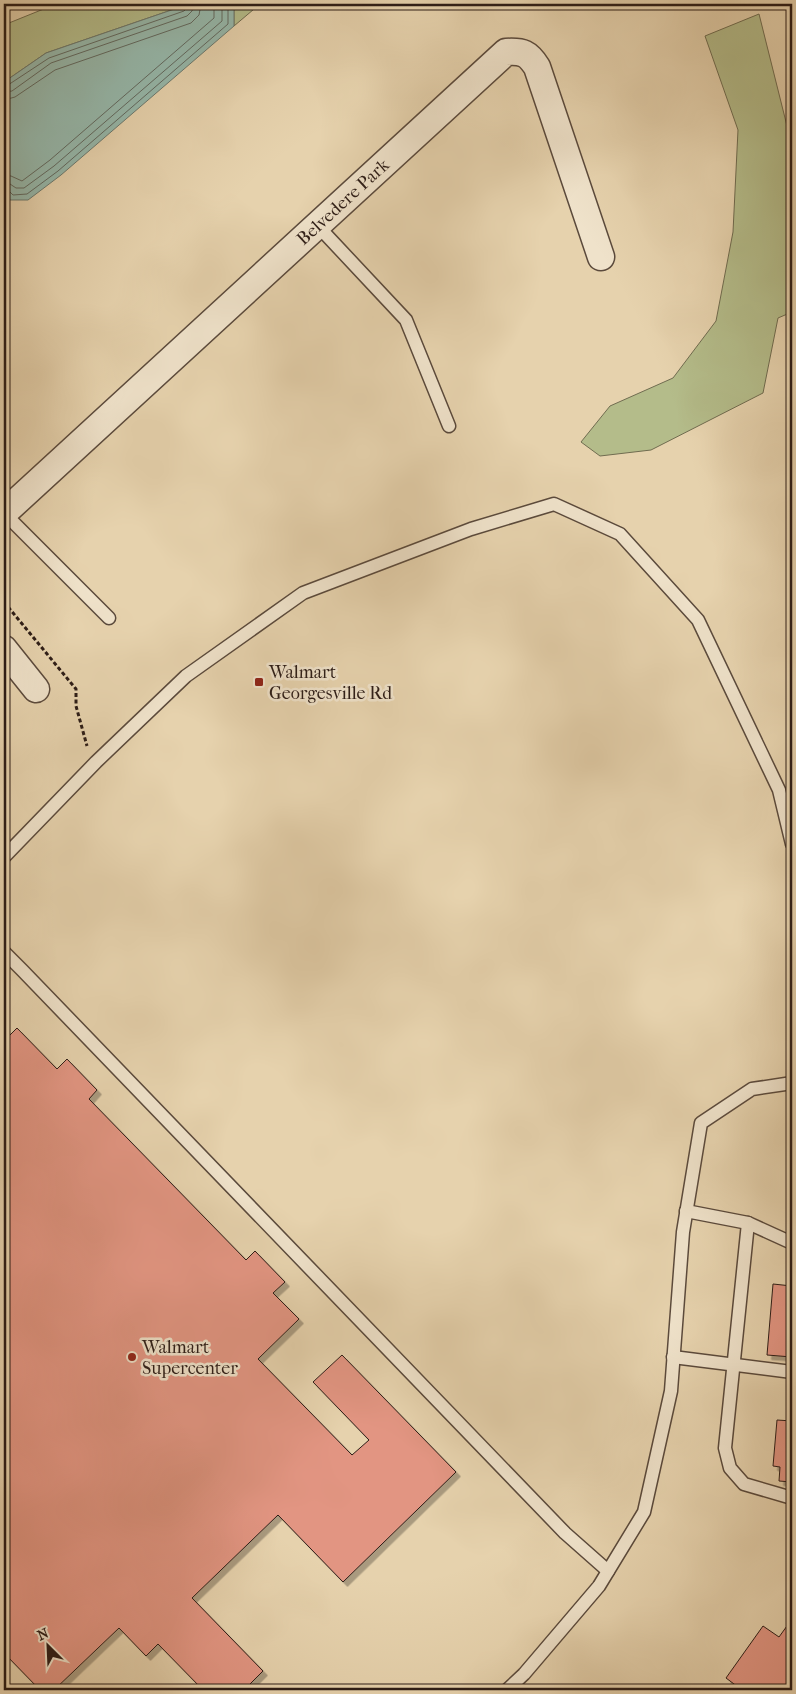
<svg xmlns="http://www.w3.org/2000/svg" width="796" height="1694" font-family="'IM FELL French Canon',serif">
	<defs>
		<filter id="shadow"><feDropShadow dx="4.5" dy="4.5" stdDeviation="0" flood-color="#0004"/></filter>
	</defs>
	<rect width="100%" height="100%" fill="#e6d2ad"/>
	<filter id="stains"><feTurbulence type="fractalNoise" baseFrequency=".004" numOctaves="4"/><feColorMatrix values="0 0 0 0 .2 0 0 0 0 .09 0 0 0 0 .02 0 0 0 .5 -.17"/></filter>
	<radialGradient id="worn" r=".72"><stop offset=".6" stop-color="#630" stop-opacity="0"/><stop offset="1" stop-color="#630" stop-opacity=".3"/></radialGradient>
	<!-- green -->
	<g fill="#b4bc8a" stroke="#706c50">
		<polygon points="56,4 189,4 46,53 4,82 4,25"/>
		<polygon points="231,4 260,4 234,26 234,7"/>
		<polygon points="759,14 792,146 792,312 778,318 763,393 651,450 600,456 581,442 610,406 673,378 716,321 733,232 738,130 705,36"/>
	</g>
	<!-- water -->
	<polygon fill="#96b8ab" stroke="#6c7a70" points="189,4 231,4 234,7 234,26 61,175 28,200 10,200 4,191 4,82 46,53"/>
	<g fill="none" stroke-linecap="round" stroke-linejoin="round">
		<!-- shore -->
		<g stroke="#626a61" stroke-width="1">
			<polyline points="4,86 8,85 49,58 184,11 187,8 188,4"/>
			<polyline points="4,92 12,91 51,63 187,16 192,11 194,4"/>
			<polyline points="4,100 15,97 55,70 191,23 199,15 201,4"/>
			<polyline points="4,175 11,176 22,181 50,160 214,18 214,4"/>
			<polyline points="4,183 10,184 16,188 24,188 54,166 222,21 222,4"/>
			<polyline points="4,189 8,190 13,195 27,194 58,171 228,24 228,4"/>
		</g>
	</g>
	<!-- building -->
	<g fill="#e29582" stroke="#2d1d17" filter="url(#shadow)">
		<polygon points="17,1028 57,1069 67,1059 97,1090 89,1099 246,1260 255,1251 285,1282 273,1293 299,1319 258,1359 352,1455 369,1440 313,1382 342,1355 456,1472 343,1582 278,1515 192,1598 263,1671 244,1690 203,1690 158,1644 146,1656 119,1628 54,1690 40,1690 4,1653 4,1041"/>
		<polygon points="773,1284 792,1286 792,1357 767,1355"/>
		<polygon points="777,1420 792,1421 792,1482 779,1481 780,1467 773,1466"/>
		<polygon points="792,1619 792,1690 742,1690 726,1678 763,1626 779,1637"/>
	</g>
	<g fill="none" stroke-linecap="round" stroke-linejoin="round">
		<defs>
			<g id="lane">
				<polyline points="317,225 406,320 449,426"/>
				<polyline points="4,513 109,618"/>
				<polyline points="4,857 96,762 186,676 303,593 471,529 554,504 620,534 698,620 779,790 792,844"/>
				<polyline points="4,952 22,970 565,1533 608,1571"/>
				<polyline points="686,1211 748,1223 725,1448 730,1468 744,1484 792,1498"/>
				<polyline points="748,1223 792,1243"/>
				<polyline points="673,1357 792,1372"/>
				<polyline points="507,1690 524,1674 599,1586 644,1512 671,1391 683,1232 701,1123 752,1089 792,1083"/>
			</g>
			<g id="street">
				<path id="s1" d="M4,513L506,52C523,51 528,53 537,67L601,257"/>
				<polyline points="4,649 36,689"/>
			</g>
		</defs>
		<!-- lane casing -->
		<use href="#lane" stroke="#5b4a3c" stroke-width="15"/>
		<!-- street casing -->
		<use href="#street" stroke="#5b4a3c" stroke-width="29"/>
		<!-- path -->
		<polyline stroke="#2d1d17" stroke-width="3" stroke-dasharray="4 2.5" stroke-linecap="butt" points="4,602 76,689 76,706 87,746"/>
		<!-- lane -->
		<use href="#lane" stroke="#efe2ca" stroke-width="12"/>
		<!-- street -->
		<use href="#street" stroke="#efe2ca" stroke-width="26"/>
	</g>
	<!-- markers -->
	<g fill="#8f2418" stroke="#efe2ca" stroke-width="2">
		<rect x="254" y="677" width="10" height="10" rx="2.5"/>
		<circle cx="132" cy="1357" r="5"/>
	</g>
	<g text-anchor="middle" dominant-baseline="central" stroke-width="5" stroke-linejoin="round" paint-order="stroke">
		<!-- street labels -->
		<g font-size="18" fill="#2d1d17" stroke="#efe2ca">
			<text stroke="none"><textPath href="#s1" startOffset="460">Belvedere Park</textPath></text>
		</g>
		<!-- poi labels -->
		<g font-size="18" fill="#2d1d17" stroke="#efe2ca" text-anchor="start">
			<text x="269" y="672">Walmart<tspan x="269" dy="21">Georgesville Rd</tspan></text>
			<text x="142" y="1347">Walmart<tspan x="142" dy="21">Supercenter</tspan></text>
		</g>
	</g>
	<!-- margin -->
	<rect width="796" height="1694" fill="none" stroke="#e6d2ad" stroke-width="20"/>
	<rect x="5" y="5" width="786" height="1684" fill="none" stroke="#2d1d17" stroke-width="2.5"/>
	<rect x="10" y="10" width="776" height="1674" fill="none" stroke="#2d1d17"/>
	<!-- north arrow -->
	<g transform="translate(48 1646) rotate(336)" stroke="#efe2ca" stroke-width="4" paint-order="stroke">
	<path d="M0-4L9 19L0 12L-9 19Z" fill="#2d1d17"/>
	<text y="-8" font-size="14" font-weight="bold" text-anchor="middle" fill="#2d1d17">N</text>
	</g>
	<rect width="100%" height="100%" filter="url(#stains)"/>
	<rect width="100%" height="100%" fill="url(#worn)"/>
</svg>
